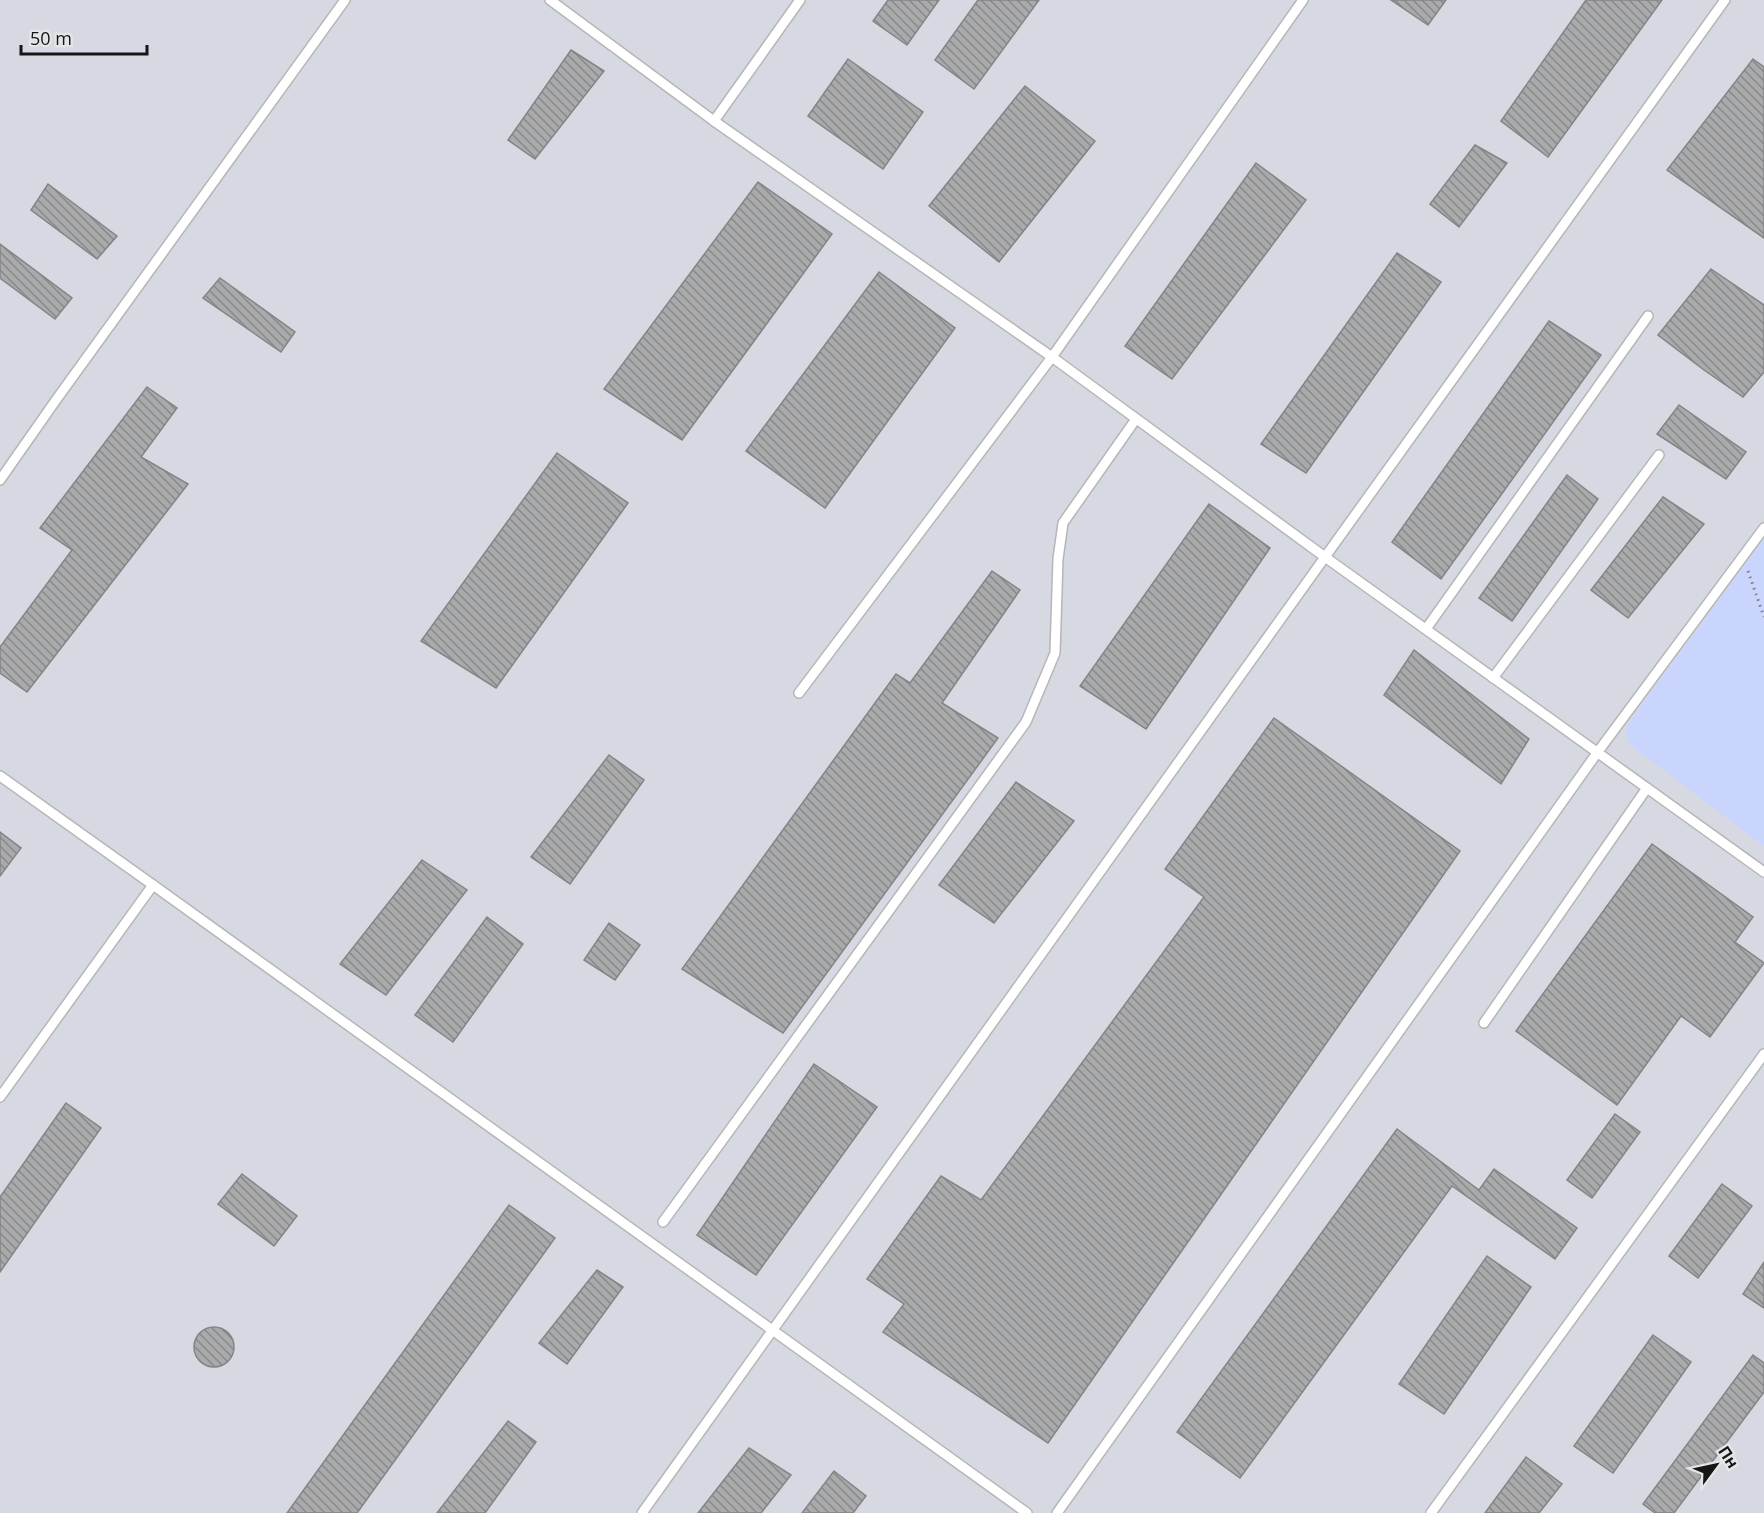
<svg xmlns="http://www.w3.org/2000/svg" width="1764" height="1513" font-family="'Open Sans',sans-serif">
	<defs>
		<pattern id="building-back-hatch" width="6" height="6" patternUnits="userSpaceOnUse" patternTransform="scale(1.5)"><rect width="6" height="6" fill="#a9aaab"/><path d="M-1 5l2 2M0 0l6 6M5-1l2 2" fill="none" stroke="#89898a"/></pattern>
	</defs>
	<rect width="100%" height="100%" fill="#e5e6e7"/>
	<!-- built -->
	<rect fill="#d6d9e2" x="0" y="0" width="1764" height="1513"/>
	<!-- grass -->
	<polygon fill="#cad5fe" points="1764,538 1764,846 1629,744 1626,731 1631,720"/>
	<!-- building -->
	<g fill="url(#building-back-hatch)" stroke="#848486" stroke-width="1.5">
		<polygon points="888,0 939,0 907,45 873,21"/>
		<polygon points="978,0 1039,0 974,89 935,60"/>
		<polygon points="1391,0 1446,0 1428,25"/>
		<polygon points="1586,0 1662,0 1548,157 1501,121"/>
		<polygon points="571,50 604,71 535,159 508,140"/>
		<polygon points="848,59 923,112 883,169 808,116"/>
		<polygon points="1753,59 1764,67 1764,238 1667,170"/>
		<polygon points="1025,86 1095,141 999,262 929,206"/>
		<polygon points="1475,145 1507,163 1459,227 1430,204"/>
		<polygon points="1256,163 1306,200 1172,379 1125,346"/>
		<polygon points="758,182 832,234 682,440 604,389"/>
		<polygon points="48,184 117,236 97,259 31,210"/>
		<polygon points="0,244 72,298 55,319 0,278"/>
		<polygon points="1397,253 1441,282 1306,473 1261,444"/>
		<polygon points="1711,269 1764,305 1764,372 1743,397 1704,370 1658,335"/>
		<polygon points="879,272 955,328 825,508 746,451"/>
		<polygon points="220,278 295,332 281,352 203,298"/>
		<polygon points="1549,321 1601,355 1441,579 1392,542"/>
		<polygon points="147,387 177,408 141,457 188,484 27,692 0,673 0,647 72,550 40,528"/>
		<polygon points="1679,405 1746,452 1726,479 1657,434"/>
		<polygon points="557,453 628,503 496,688 421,641"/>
		<polygon points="1567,475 1598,499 1512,621 1479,598"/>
		<polygon points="1663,497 1704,524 1628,618 1591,590"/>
		<polygon points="1209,504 1270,548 1146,729 1080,686"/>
		<polygon points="992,571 1020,590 942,703 998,738 783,1033 682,969 896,674 910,683"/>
		<polygon points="1414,650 1529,739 1501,784 1384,695"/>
		<polygon points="1274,718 1460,851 1048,1443 883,1332 904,1304 867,1279 941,1176 981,1200 1204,897 1165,869"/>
		<polygon points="609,755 644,780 570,884 531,857"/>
		<polygon points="1016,782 1074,821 994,923 939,885"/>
		<polygon points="0,832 21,848 0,876"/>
		<polygon points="1652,844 1753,917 1735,942 1764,963 1710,1037 1681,1016 1617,1105 1516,1031"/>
		<polygon points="422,860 467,890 386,995 340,964"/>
		<polygon points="487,917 523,944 453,1042 415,1015"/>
		<polygon points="609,923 640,945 615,980 584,960"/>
		<polygon points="814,1064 877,1107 756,1275 697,1235"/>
		<polygon points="66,1103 101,1128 0,1272 0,1197"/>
		<polygon points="1615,1114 1640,1132 1592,1198 1567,1180"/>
		<polygon points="1397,1129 1479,1190 1494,1169 1577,1228 1555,1259 1452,1186 1240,1478 1177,1432"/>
		<polygon points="242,1174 297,1216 274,1246 218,1204"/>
		<polygon points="1722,1184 1752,1206 1698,1278 1669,1256"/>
		<polygon points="509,1205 555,1238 357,1513 287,1513"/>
		<polygon points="1487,1256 1531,1287 1444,1414 1399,1384"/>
		<polygon points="1764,1262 1764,1308 1743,1294"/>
		<polygon points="597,1270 623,1287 567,1364 539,1343"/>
		<circle cx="214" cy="1347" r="20"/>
		<polygon points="1653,1335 1691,1362 1613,1473 1574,1446"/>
		<polygon points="1753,1355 1764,1363 1764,1392 1674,1513 1655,1513 1643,1504"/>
		<polygon points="508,1421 536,1442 485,1513 437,1513"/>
		<polygon points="749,1448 791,1475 761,1513 698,1513"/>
		<polygon points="1526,1457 1562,1484 1539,1513 1485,1513"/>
		<polygon points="834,1471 866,1496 853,1513 802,1513"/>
	</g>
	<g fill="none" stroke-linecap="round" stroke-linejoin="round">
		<defs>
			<g id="lane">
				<polyline points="550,0 714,121"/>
				<polyline points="800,0 714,121 1052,357 1325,557 1764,872"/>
				<polyline points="0,480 56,400 345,0"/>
				<polyline points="1426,629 1648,316"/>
				<polyline points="1493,678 1659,455"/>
				<polyline points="799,693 1052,357 1303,0"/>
				<polyline points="0,776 153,885 1027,1513"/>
				<polyline points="1484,1023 1647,788"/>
				<polyline points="0,1097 153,885"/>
				<polyline points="663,1222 1026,722 1055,653 1058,559 1063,523 1136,419"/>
				<polyline points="642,1513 1325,557 1725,0"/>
				<polyline points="1057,1513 1597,753 1764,528"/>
				<polyline points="1431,1513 1764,1054"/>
			</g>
		</defs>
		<!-- lane casing -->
		<use href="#lane" stroke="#b6b6b8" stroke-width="12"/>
		<!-- path -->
		<polyline stroke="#7e7f80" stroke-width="3" stroke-dasharray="1.5 4.5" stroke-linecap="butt" points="1748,571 1764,617"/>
		<!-- lane -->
		<use href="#lane" stroke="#fff" stroke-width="9"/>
	</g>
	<!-- north arrow -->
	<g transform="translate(1716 1465) rotate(57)" stroke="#e5e6e7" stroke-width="4.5" paint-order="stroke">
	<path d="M0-4.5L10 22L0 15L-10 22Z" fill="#161617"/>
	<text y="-9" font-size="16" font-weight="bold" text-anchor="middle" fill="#161617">Пн</text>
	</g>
	<!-- scale -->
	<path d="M21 45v9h126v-9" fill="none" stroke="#161617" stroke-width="3"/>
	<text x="30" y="45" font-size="18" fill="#161617" stroke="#e5e6e7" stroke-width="4.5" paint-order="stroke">50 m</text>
</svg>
